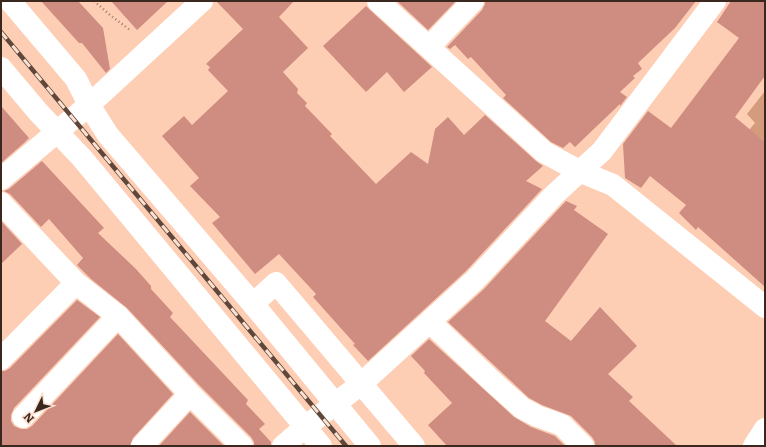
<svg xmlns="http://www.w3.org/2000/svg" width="766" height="447" font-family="Literata,serif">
	<rect width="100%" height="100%" fill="#fdceb4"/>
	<!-- green -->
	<polygon fill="#d49c7c" points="765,91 765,142 749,130 755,123 747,114"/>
	<!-- building -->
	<g fill="#cf8c81">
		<polygon points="41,1 78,1 103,28 110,69 106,73 82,43 79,43"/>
		<polygon points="111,1 168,1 137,30"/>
		<polygon points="216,1 294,1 279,17 308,48 283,72 298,89 297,93 307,103 305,106 332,134 330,136 376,184 411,152 428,164 435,129 448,117 464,135 485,115 536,161 543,166 526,181 542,189 466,271 368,361 353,345 355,344 313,297 316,294 279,254 255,274 212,223 220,217 190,186 199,178 162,136 184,116 192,125 228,91 208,70 210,67 206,64 243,29"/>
		<polygon points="397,1 456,1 428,30"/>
		<polygon points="485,1 696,1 675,28 638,63 642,69 633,76 635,78 620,92 627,97 620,106 620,104 575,147 570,142 563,148 551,142 503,98 506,95 471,57 468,59 455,45 450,49 447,47 482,10 485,4"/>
		<polygon points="731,1 765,1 765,76 735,117 765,142 765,287 698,227 696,230 679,213 686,205 650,176 641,188 625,178 623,144 648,111 671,128 739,38 717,22"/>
		<polygon points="366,6 370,10 432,67 404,92 387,72 366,92 323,46"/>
		<polygon points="1,106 29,138 24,143 1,163"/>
		<polygon points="42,161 104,228 98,233 136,269 151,286 151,289 173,313 170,317 248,400 246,404 265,424 259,429 271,442 271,446 254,446 254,442 251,437 199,385 127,308 91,279 77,265 83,258 49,219 41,227 10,194 4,191 9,189"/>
		<polygon points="566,201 577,206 574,210 608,234 545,321 571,341 600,307 637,346 608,374 633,397 629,401 677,446 595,446 595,442 592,437 571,416 542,405 529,398 448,322 484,289"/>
		<polygon points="1,221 22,244 1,264"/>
		<polygon points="77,300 100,317 14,408 11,415 11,421 14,426 21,429 27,429 32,426 118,334 173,394 133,438 130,446 1,446 1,371 5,371 10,368"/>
		<polygon points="429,339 514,417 531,427 555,436 565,446 447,446 428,425 452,403 424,373 425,371 411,356"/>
		<polygon points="190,412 224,446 159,446"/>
	</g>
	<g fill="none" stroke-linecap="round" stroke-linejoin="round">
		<!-- path -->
		<polyline stroke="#9b7a68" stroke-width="2.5" stroke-dasharray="1 3" stroke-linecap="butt" points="94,1 110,15 130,30"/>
		<!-- street -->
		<g stroke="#fff" stroke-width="22">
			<polyline points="10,1 76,79 89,105 108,135 253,304 370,446"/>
			<polyline points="378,1 544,152 579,171 613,185 765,307"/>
			<polyline points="429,47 473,1"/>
			<polyline points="1,68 39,113 82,158 321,446"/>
			<polyline points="1,179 89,105 202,1"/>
			<polyline points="1,203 76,283 118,316 190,394 242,446"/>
			<polyline points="253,304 276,283 414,446"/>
			<polyline points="430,322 493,382 522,408 537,416 562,425 583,446"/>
			<polyline points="1,359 76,283"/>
			<polyline points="23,417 118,316"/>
			<polyline points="142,446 190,394"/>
			<polyline points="283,446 305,427 361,384 475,280 555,194 602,151 715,1"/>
			<polyline points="754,446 765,429"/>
		</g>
		<defs>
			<polyline id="rail" points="1,32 346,446"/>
		</defs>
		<!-- rail casing -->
		<use href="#rail" stroke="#5f483b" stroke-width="4.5"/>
		<!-- rail -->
		<use href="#rail" stroke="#fce0d0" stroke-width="3" stroke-dasharray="9" stroke-linecap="butt"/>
	</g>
	<!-- border -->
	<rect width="766" height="447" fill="none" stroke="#3a281e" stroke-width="4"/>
	<!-- north arrow -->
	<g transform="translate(36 411) rotate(227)" stroke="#fce0d0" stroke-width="3" paint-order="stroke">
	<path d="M0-3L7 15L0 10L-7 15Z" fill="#3a281e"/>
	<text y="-6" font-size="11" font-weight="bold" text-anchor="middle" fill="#3a281e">N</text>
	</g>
</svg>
